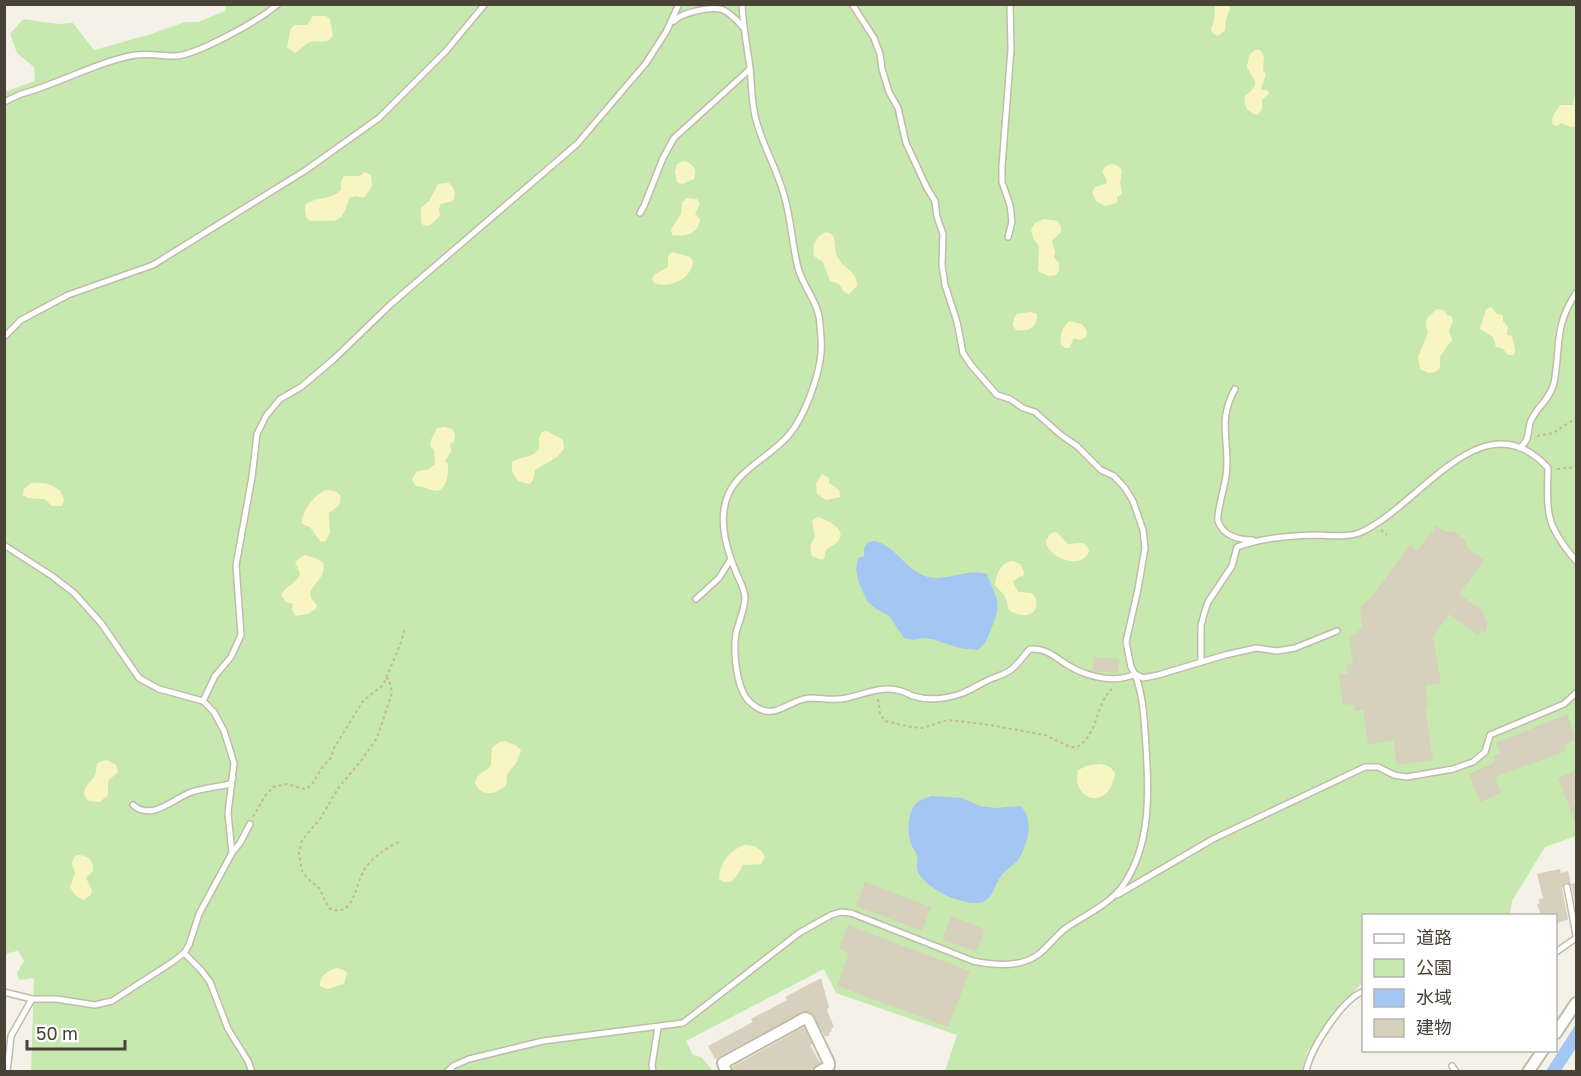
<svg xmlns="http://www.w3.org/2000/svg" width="1581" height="1076" font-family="'Golos Text','Noto Sans JP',sans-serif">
	<rect width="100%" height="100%" fill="#f4f2e8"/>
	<!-- green -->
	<polygon fill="#c7e9b0" points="226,4 1576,5 1576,836 1545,847 1512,901 1510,915 1364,916 1363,984 1360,985 1338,1009 1307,1052 1302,1071 945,1071 957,1035 836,993 824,969 686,1041 693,1055 701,1057 713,1071 31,1071 34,978 19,980 17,973 24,961 18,951 7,953 5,958 4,92 35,81 34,67 17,53 10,34 23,19 58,24 73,23 94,50 148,35 185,22 198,22 225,11"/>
	<!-- sand -->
	<g fill="#f9f5c3">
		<polygon points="1215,5 1229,5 1230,8 1226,20 1225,30 1218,36 1213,34 1211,30 1214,21"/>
		<path d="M313,16H326L330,19L333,36C326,45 321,40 311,42C305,43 301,50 295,53L287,47L291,28L295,25H307Z"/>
		<path d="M1255,50H1260L1264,56L1263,71L1266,74L1261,89L1269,91V93L1262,100V110L1257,115C1247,112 1243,106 1245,96C1262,83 1254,82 1247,67L1249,55Z"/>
		<path d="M1576,87V126L1571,127L1561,123L1557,126L1553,125C1550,118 1556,110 1561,105H1573Z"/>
		<path d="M684,161C694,164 697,169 694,179L682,184L677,182L675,172L677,164Z"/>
		<polygon points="1112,164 1118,166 1122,170 1120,182 1122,194 1117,197 1117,203 1105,206 1096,201 1092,192 1095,187 1106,184 1107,181 1102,171 1106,166"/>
		<path d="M364,172L371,175L372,186L364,198L355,196L349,198C341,228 336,219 310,221L306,217L305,205C318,195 328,202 341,190V182L344,176H360Z"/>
		<path d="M449,183C455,189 456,193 453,201L441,204L439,208L440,216L429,226L423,225L421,222V208L429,201L438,184Z"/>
		<path d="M687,198L697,199L700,203L695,214L700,219C699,234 685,237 672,235L671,229L681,214L682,202Z"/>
		<polygon points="1044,219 1057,221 1061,226 1061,232 1052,241 1055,252 1054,257 1059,263 1059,270 1056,275 1048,276 1038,271 1039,246 1034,240 1031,229 1036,222"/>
		<path d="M826,232L832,234C837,242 833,250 838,258C844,270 857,270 857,286L849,294L844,292L839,284L830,281L823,262L814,256C812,244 815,237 826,232Z"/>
		<path d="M672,252L690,257L693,262C691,279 670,289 654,283L652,280L654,275L668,267V256Z"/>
		<polygon points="1491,307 1497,314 1503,315 1503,321 1508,327 1507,335 1512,336 1515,349 1514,355 1508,355 1502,348 1496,347 1493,337 1480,329 1486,309"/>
		<polygon points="1437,309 1444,310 1447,315 1451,316 1453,320 1449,331 1452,340 1440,356 1440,368 1435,372 1429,373 1420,369 1418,357 1428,333 1426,325 1427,318"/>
		<path d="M1031,312L1037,314C1037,328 1029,332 1016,330L1013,325L1014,318L1017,314Z"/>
		<path d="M1070,321L1082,324L1087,331L1086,337L1080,340L1074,338L1069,348H1065L1061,344C1060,335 1062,326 1070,321Z"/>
		<path d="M444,427L452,429L455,434L454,442L450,444L451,452L445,461L448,464C449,475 446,495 431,490C425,488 423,486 416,486L412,480L416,472L429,469L435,464L434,450L430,446L431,440L437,428Z"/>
		<path d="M547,431L563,440L564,449L557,457L535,470L533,480L530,484L518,481L512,472V462C521,456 532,459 539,449V438L542,432Z"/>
		<polygon points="822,474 829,478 829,483 839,490 840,497 826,500 817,494 816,483"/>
		<path d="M31,483C44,482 62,485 64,500L62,506H52L44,499L27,498L23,495L24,489Z"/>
		<path d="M327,490L335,491L340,495C342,506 337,506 329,513L330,533L325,542L320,541L310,527L302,524C300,512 316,493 327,490Z"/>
		<path d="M818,517C827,520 848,529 838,541C834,545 829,547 825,551V557L822,560L812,556C809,549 810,544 815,537L812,521Z"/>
		<path d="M1054,532L1058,533L1068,544L1083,543L1087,546L1089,551C1083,571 1047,558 1046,541L1050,534Z"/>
		<path d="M304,555L318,559L323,563C326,577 315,581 310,593L311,598L317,605L316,609L308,614L296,616L292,610L293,604L286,602L281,595C285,586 296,584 300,574L295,562Z"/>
		<path d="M1012,561L1020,564L1024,572L1023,576L1019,577L1013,582L1018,592L1032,593C1045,611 1028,620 1012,612C1005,608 1009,601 1004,595C1002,592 998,589 995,585C996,573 1001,563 1012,561Z"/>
		<path d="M505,741L515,745L521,750L517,762L507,774L506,785C496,795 481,797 475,783L477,777C494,762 490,773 492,748L499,742Z"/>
		<path d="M107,760L116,765L118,772L108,781V795L100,802L88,801L84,794C85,785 89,784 94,777C100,768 90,763 107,760Z"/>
		<path d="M1100,764C1108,765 1112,767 1115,774C1109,811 1071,802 1078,770L1086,766Z"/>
		<path d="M744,845C754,845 760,847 765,857L761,864L743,865L736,877L731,882H723L719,879C720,862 729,851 744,845Z"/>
		<path d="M78,855C89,856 94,860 93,871L86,878L92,890L91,895L83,900L75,895L70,887L75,873L72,863L75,856Z"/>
		<path d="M338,968L344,970L347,973L344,984L327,989L320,986C319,976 329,969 338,968Z"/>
	</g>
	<!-- water -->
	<g fill="#a3c7f2">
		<path d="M875,541C896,546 905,569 925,576C944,583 965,568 987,574C998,604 1003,601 990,632C986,641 985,645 977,650L959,648L932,639L922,638L913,640L904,638L889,616L876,609L867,601L859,583L856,570L858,558L864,556V548L868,542Z"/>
		<path d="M932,796L962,798L980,806L995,808L1021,806C1033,820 1029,837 1022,853C1018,864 1008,867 1001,876C995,884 993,898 983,902C965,908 922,888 917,869C916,865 919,860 917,856C916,851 912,848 911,844C907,831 907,809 919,801C923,799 928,797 932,796Z"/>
		<polygon points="1576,1024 1576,1048 1561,1071 1546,1071"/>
	</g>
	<!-- building -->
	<g fill="#d6d0bd">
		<polygon points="1436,526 1445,532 1453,531 1466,541 1467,548 1484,560 1459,594 1482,610 1487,621 1486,633 1481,630 1478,635 1449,614 1433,637 1441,684 1425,685 1428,706 1425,707 1433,760 1397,765 1393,740 1368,745 1363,710 1355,711 1353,704 1343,705 1339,674 1348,673 1346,664 1353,663 1349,638 1362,628 1360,607 1371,598 1410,545 1417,551"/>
		<polygon points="1094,657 1119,659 1118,673 1093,671"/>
		<polygon points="1567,714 1576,740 1564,745 1566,751 1495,777 1501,793 1480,802 1469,774 1495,762 1493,756 1500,753 1496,743"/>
		<polygon points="1576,770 1576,824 1558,778"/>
		<polygon points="1560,869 1561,873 1568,871 1571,884 1576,883 1576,911 1572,886 1566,882 1562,888 1568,920 1556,923 1556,915 1541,915 1537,904 1540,903 1538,900 1543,898 1537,874"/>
		<polygon points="865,882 931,907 922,931 856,906"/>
		<polygon points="951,916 985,929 976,952 942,939"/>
		<polygon points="848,925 970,971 948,1027 837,986 849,953 839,949"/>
		<polygon points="821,978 829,1007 827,1010 834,1027 831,1029 832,1031 829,1033 830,1035 825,1037 813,1014 804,1011 715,1059 708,1046 753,1022 751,1019 787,1000 785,997"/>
		<polygon points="804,1027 812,1044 810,1045 820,1063 812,1069 807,1071 733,1071 732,1067"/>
	</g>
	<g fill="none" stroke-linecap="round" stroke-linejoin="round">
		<defs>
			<g id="lane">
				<polyline points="852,4 874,38 880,54 882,69 889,92 898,108 906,143 927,188 935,201 937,217 943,234 942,265 945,285 957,322 963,353 971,365 997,395 1010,399 1023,408 1035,412 1061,435 1077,446 1101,470 1114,476 1125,488 1133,501 1143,530 1145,548 1138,589 1126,642 1131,667 1135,674 1143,678 1158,675 1225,655 1256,648 1277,651 1295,648 1337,631"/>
				<path d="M674,21C679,15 688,13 696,11C721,5 726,8 743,27"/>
				<path d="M4,102L21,94C59,84 96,62 135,55C149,53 162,56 176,56C199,54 260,20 278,4"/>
				<polyline points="640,213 644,206 663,158 674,138 750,69"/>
				<polyline points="1008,237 1012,222 1010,205 1002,182 1002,166 1011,49 1010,4"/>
				<polyline points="4,337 21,320 68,295 153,265 306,170 379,118 446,51 485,4"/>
				<path d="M1235,389C1216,423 1231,442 1226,476C1225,485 1216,515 1218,521C1223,536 1239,540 1253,540"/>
				<path d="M1520,448C1530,438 1527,436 1530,423C1535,408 1550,400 1554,383C1561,347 1553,328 1576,293"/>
				<polyline points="4,545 52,576 74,593 101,623 139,678 159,689 203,701"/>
				<polyline points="696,599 719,578 731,559"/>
				<path d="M1201,662V626L1204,614L1208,602L1232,566L1237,547C1262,538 1287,536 1314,535C1329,535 1345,538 1359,533C1418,509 1482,395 1548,468C1547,515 1545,524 1576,561"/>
				<path d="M133,805C151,821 172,800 189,793C202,788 217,787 230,784L233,778"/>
				<polyline points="232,853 240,843 250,824"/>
				<polyline points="1567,887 1576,935"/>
				<polyline points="1117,895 1213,839 1365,767 1378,767 1394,775 1407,777 1453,769 1473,762 1485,752 1490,735 1564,704 1576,693"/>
				<polyline points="1556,952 1576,938"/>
				<polyline points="184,953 201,970 210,982 228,1029 248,1061 252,1072"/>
				<polyline points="4,992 32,999 11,1036 7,1072"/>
				<polyline points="32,999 56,999 95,1005 112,1001 174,961 184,953 189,945 199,914 232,853 228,813 234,763 224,731 214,712 203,701 215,676 231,657 241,635 236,565 252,477 257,434 266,416 280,399 301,387 334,359 391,304 577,144 646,63 666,32 679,4"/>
				<polyline points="1452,1066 1456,1072"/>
				<path d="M447,1072L453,1066L469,1059L543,1041L683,1023L799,933L831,915L841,912L851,913L973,961C992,965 1018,968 1036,956C1047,949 1055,936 1066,928C1085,915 1111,904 1124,884C1151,844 1149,792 1146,746C1144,721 1144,698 1135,674C1112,685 1080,675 1060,660C1050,653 1042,648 1030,649C1024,655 1019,663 1012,669C1006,674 1001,675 993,678C982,682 972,690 960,694C945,699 929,701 913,696C904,692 898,689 888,689C873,689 861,695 847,698C834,701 822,698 810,698C788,699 774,724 751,703C736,691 733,651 736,633C739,621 745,609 745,597C744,587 739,580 736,572C728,553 721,531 724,510C728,473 766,461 788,436C804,418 819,377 821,353C822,344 821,335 820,326C820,304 804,289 798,268C792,244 791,218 784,195C777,169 763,146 756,120C751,102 752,86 750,68C747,46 743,26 742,4"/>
				<polyline points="653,1072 652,1065 658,1027"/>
				<path d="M1306,1072C1310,1049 1342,999 1364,991"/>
			</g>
			<g id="street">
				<polyline points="1556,1033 1576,1003"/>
				<polyline points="726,1072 723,1063 805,1018 808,1019 829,1063 829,1066 819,1072"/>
				<polyline points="1528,1072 1543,1050"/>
			</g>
		</defs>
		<!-- lane casing -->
		<use href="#lane" stroke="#c0bcaa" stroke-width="8"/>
		<!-- street casing -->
		<use href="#street" stroke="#c0bcaa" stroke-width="14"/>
		<!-- path -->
		<g stroke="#c2ba9b" stroke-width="2" stroke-dasharray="3 3" stroke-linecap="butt">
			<polyline points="1537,436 1553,433 1576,418"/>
			<polyline points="1557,469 1576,467"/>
			<polyline points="1381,530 1387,535"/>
			<path d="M386,678L389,679L392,693L377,738L361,761L339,787L320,819L302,840L299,853L302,871L307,878L319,888L329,908C354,920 355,885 364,870C372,857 388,847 401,841"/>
			<path d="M878,699L880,714L885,721L911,727L922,728L948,720L984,724L1045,735L1070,747H1077C1100,733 1094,704 1113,688"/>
			<polyline points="253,817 265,796 273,787 287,784 304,789 311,786 323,766 331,758 334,748 363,701 383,685 400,645 405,628"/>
		</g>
		<!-- lane -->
		<use href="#lane" stroke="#fff" stroke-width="5"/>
		<!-- street -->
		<use href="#street" stroke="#fff" stroke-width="10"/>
	</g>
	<!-- border -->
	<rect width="1581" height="1076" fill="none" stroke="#484336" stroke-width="12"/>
	<!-- legend -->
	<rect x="1362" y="914" width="195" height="138" fill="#ffffff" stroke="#b6b4af" stroke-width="1.5"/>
	<rect x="1374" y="934" width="30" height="9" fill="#ffffff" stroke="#b6b4af" stroke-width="1.5"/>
	<text x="1416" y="944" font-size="18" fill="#484336">道路</text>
	<rect x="1374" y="959" width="30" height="18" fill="#c7e9b0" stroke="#b6b4af" stroke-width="1.5"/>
	<text x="1416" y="974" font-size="18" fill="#484336">公園</text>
	<rect x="1374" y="989" width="30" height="18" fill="#a3c7f2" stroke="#b6b4af" stroke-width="1.5"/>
	<text x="1416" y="1004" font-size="18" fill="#484336">水域</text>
	<rect x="1374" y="1019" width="30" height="18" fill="#d6d0bd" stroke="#b6b4af" stroke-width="1.5"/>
	<text x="1416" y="1034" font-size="18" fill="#484336">建物</text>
	<!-- scale -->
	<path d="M27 1040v9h98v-9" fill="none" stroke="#484336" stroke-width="3"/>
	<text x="36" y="1040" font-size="18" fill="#484336" stroke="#ffffff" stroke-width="4.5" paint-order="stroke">50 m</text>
</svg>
